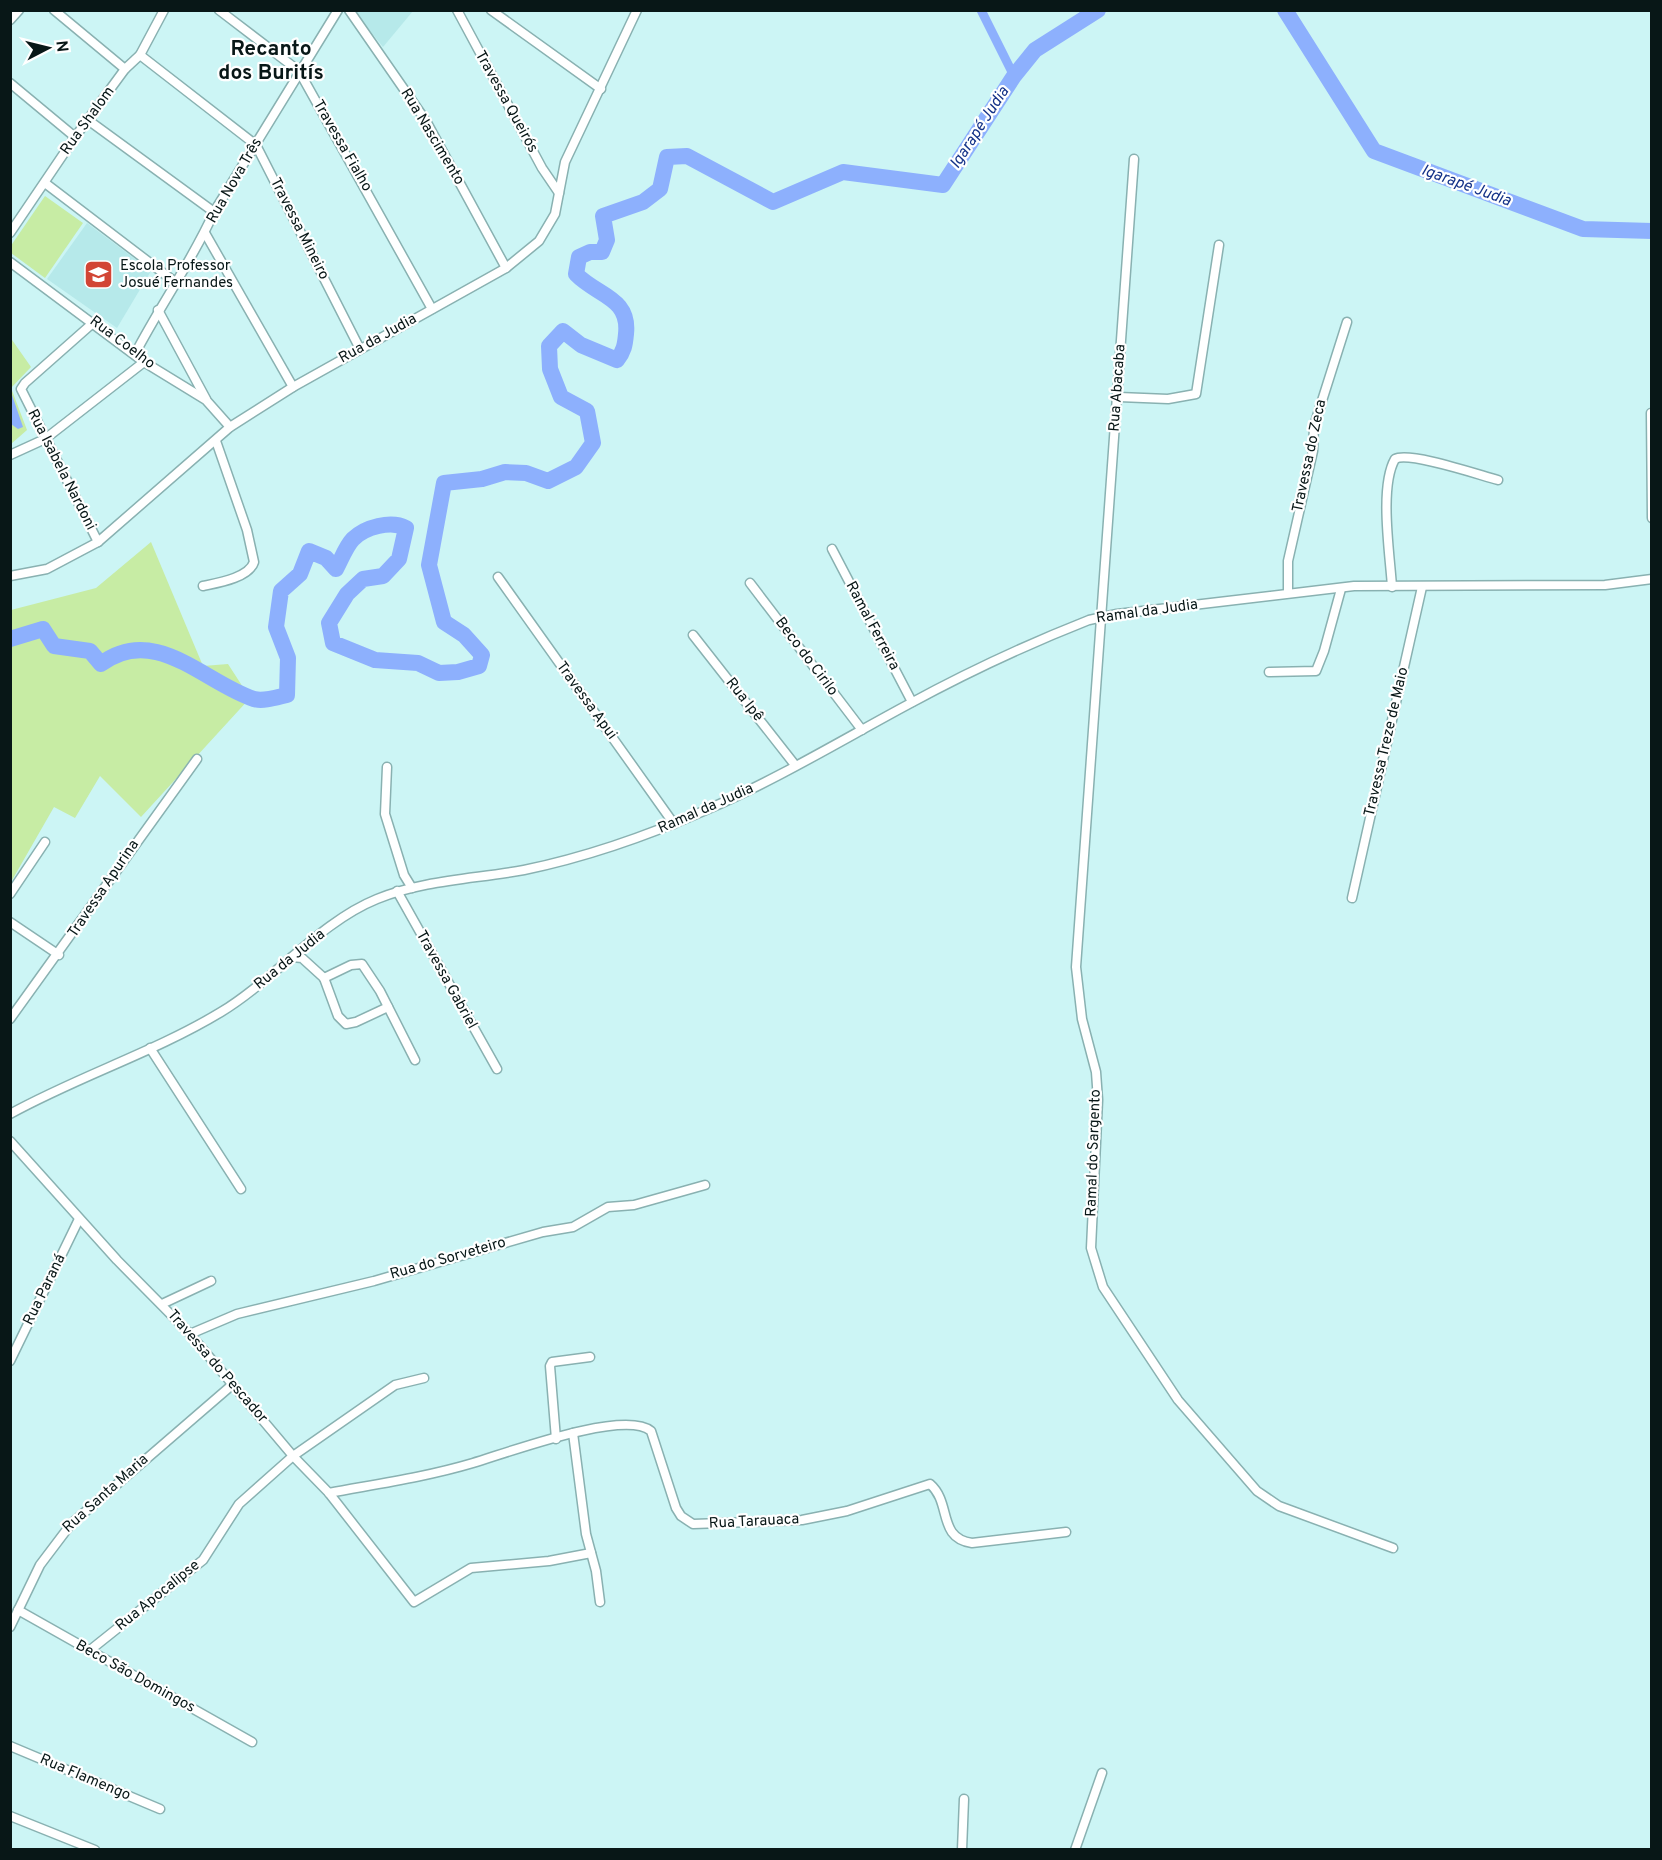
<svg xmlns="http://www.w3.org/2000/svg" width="1662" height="1860" font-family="Overpass,sans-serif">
	<rect width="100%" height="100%" fill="#ccf5f5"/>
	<!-- built -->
	<g fill="#b6e9ea">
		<polygon points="354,11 413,11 383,47"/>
		<polygon points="87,223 151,271 117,328 47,279"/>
	</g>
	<!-- green -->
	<g fill="#c7eca4">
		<polygon points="45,196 83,223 45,278 11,253 10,247"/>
		<polygon points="10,337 31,367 11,388 27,430 11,444"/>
		<polygon points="151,542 203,666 228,664 250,698 141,817 100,776 75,818 54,807 11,882 11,610 96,588"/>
	</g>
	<!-- water -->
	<polygon fill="#8db0fd" points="11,392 23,427 18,429 11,424"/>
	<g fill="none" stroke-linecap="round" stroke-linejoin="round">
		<!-- canal -->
		<polyline stroke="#8db0fd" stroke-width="9" points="981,10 1014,76"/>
		<!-- river -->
		<g stroke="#8db0fd" stroke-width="16">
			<polyline points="1285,10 1374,151 1583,229 1652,231"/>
			<path d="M10,639L43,629L54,646L90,651L101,664C155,623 206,684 254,699C263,702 278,697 287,695L288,658L276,627L281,591L300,574L309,551L326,558L336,569C341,560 346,546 353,539C365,527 391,520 406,528L399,559L383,576L363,579L347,594L329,623L333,643L375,660L418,663L439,673L458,672L479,666L482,655L464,635L444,622L429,565L444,483L482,479L505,472L526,473L548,481L576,467L593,443L587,411L561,397L550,369L549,346L563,331L581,345L617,360C624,351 625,345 626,334C630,297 597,296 576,274L579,257L590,252H602L607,240L603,216L643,202L660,189L667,157L687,156L773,202L843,172L943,185L1014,76L1035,50L1098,10"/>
		</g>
		<defs>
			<g id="minor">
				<polyline points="54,10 125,69"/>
				<polyline points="219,10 299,71 432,309"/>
				<polyline points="349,10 426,121 506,268"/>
				<polyline points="457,10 542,168 559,193"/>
				<polyline points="491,10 601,89"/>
				<polyline points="10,20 19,10"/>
				<polyline points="140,55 256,145 360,349"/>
				<polyline points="10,83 75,137"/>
				<polyline points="88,120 214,212"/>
				<polyline points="1134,159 1076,967 1082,1019 1096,1072 1098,1100 1091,1248 1103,1287 1178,1400 1257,1491 1279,1506 1393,1548"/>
				<polyline points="45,183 175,282"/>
				<polyline points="10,233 75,137 125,69 140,55 164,10"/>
				<polyline points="205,233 293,387"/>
				<polyline points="10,262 144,362 206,400 230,427"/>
				<polyline points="158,310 206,399"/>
				<polyline points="94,322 25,383 21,389 98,542"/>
				<path d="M135,354C160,306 192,261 214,212L338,10"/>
				<polyline points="1119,397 1168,399 1196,394 1219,245"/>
				<polyline points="1651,413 1652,518"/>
				<polyline points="10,455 45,439 144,362"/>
				<polyline points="832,549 912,702"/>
				<polyline points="10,576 47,569 98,542 230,427 293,387 506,268 539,241 555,214 565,162 637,10"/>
				<polyline points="498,577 674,824"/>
				<polyline points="750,583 862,730"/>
				<path d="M203,586C217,583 249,578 254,562L247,530L216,441"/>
				<path d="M1392,587C1390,554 1379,487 1395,459C1409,451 1479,475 1498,480"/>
				<polyline points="1288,592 1288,561 1313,451 1314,426 1347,322"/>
				<polyline points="693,635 795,765"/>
				<polyline points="1269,672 1316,671 1324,651 1341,589"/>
				<polyline points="387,767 385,814 404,875 412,888"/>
				<polyline points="397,891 497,1069"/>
				<polyline points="10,894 45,842"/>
				<polyline points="1352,898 1422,587"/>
				<polyline points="10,922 59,955"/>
				<polyline points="292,957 302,958 324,978"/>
				<polyline points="324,978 351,965 362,964 380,991 415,1060"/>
				<polyline points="324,978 338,1016 346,1024 356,1022 388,1007"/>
				<polyline points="10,1019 197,759"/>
				<polyline points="150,1048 241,1189"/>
				<path d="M10,1114C79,1076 155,1052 221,1012C274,980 320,922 377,899C424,880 475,879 524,870C587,857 647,836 706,810C776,780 842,740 909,704C966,673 1028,644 1089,620L1117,614L1354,586L1605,585L1652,579"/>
				<polyline points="10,1141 117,1260 190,1334 293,1456 329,1493 414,1602 471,1568 549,1561 591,1553"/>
				<polyline points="162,1304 211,1281"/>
				<polyline points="190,1334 237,1314 374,1281 543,1232 573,1227 608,1207 634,1205 705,1185"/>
				<polyline points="10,1361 79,1219"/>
				<polyline points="573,1433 586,1534 596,1571 600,1602"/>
				<polyline points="556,1439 550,1366 552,1362 590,1357"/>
				<path d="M329,1493C377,1484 426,1477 473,1463C507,1453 624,1409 651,1431L676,1508L681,1516L693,1524L802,1520L847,1511L930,1484C952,1503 937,1538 972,1543L1066,1532"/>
				<polyline points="18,1610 252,1742"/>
				<polyline points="10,1627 40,1565 71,1524 232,1385"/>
				<polyline points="89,1651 203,1560 239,1504 293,1456 395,1385 424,1378"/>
				<polyline points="10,1746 160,1809"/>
				<polyline points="10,1816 95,1850"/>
				<polyline points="962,1850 964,1799"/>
				<polyline points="1075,1850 1102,1773"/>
			</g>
		</defs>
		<!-- minor casing -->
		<use href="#minor" stroke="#89b1b1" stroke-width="11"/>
		<!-- minor -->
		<use href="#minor" stroke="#fff" stroke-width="8"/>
	</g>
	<!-- icons -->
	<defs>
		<symbol id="school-square" viewBox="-11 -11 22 22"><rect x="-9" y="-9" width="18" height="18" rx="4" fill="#d24535" stroke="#fff"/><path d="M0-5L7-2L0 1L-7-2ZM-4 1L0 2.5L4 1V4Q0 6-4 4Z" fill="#fff"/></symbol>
	</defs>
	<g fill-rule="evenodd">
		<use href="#school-square" x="82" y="258" width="33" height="33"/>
	</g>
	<g text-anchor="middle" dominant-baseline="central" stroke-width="4.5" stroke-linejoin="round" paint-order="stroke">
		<!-- street labels -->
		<g font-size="15" fill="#081717" stroke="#fff">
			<text transform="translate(506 102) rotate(61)">Travessa Queirós</text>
			<text transform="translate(88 121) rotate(-54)">Rua Shalom</text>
			<text transform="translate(432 137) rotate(59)">Rua Nascimento</text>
			<text transform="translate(342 146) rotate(60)">Travessa Fialho</text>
			<text transform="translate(235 181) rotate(-60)">Rua Nova Três</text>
			<text transform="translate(299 229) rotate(63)">Travessa Mineiro</text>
			<text transform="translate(378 339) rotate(-29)">Rua da Judia</text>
			<text transform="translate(122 343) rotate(37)">Rua Coelho</text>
			<text transform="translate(1118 388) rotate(-86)">Rua Abacaba</text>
			<text transform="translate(1310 456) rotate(-78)">Travessa do Zeca</text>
			<text transform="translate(61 470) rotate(63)">Rua Isabela Nardoni</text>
			<text transform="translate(1147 612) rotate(-8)">Ramal da Judia</text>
			<text transform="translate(872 626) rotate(62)">Ramal Ferreira</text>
			<text transform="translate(806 657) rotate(53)">Beco do Cirilo</text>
			<text transform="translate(744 700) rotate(52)">Rua Ipê</text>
			<text transform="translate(586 701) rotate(54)">Travessa Apui</text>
			<text transform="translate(1387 742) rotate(-77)">Travessa Treze de Maio</text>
			<text transform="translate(706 809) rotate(-24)">Ramal da Judia</text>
			<text transform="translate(104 889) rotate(-56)">Travessa Apurina</text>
			<text transform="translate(290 960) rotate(-39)">Rua da Judia</text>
			<text transform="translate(446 980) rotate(61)">Travessa Gabriel</text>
			<text transform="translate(1094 1153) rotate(-88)">Ramal do Sargento</text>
			<text transform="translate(448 1259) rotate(-16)">Rua do Sorveteiro</text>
			<text transform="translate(45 1290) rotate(-64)">Rua Paraná</text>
			<text transform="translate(217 1367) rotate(49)">Travessa do Pescador</text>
			<text transform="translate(106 1494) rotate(-42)">Rua Santa Maria</text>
			<text transform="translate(754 1522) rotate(-3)">Rua Tarauaca</text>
			<text transform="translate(158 1596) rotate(-39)">Rua Apocalipse</text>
			<text transform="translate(135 1677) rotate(29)">Beco São Domingos</text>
			<text transform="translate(85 1778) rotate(23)">Rua Flamengo</text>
		</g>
		<!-- poi labels -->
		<g font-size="15" fill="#081717" stroke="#fff" text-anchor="start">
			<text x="120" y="266">Escola Professor<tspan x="120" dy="17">Josué Fernandes</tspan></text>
		</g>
		<!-- water labels -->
		<g font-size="16" font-style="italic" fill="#143288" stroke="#fff">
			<text transform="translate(980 128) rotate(-57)">Igarapé Judia</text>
			<text transform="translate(1466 186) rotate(20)">Igarapé Judia</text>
		</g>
		<!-- district labels -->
		<g font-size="21" font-weight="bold" fill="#081717" stroke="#fff">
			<text x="271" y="49">Recanto<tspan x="271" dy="24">dos Buritís</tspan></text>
		</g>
	</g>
	<!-- border -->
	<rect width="1662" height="1860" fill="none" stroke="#081717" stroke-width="24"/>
	<!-- north arrow -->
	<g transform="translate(48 48) rotate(83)" stroke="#ffffff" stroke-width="4.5" paint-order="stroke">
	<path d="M0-4.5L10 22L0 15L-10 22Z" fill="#081717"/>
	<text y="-9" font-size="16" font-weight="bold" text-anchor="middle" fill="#081717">N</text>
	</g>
</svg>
